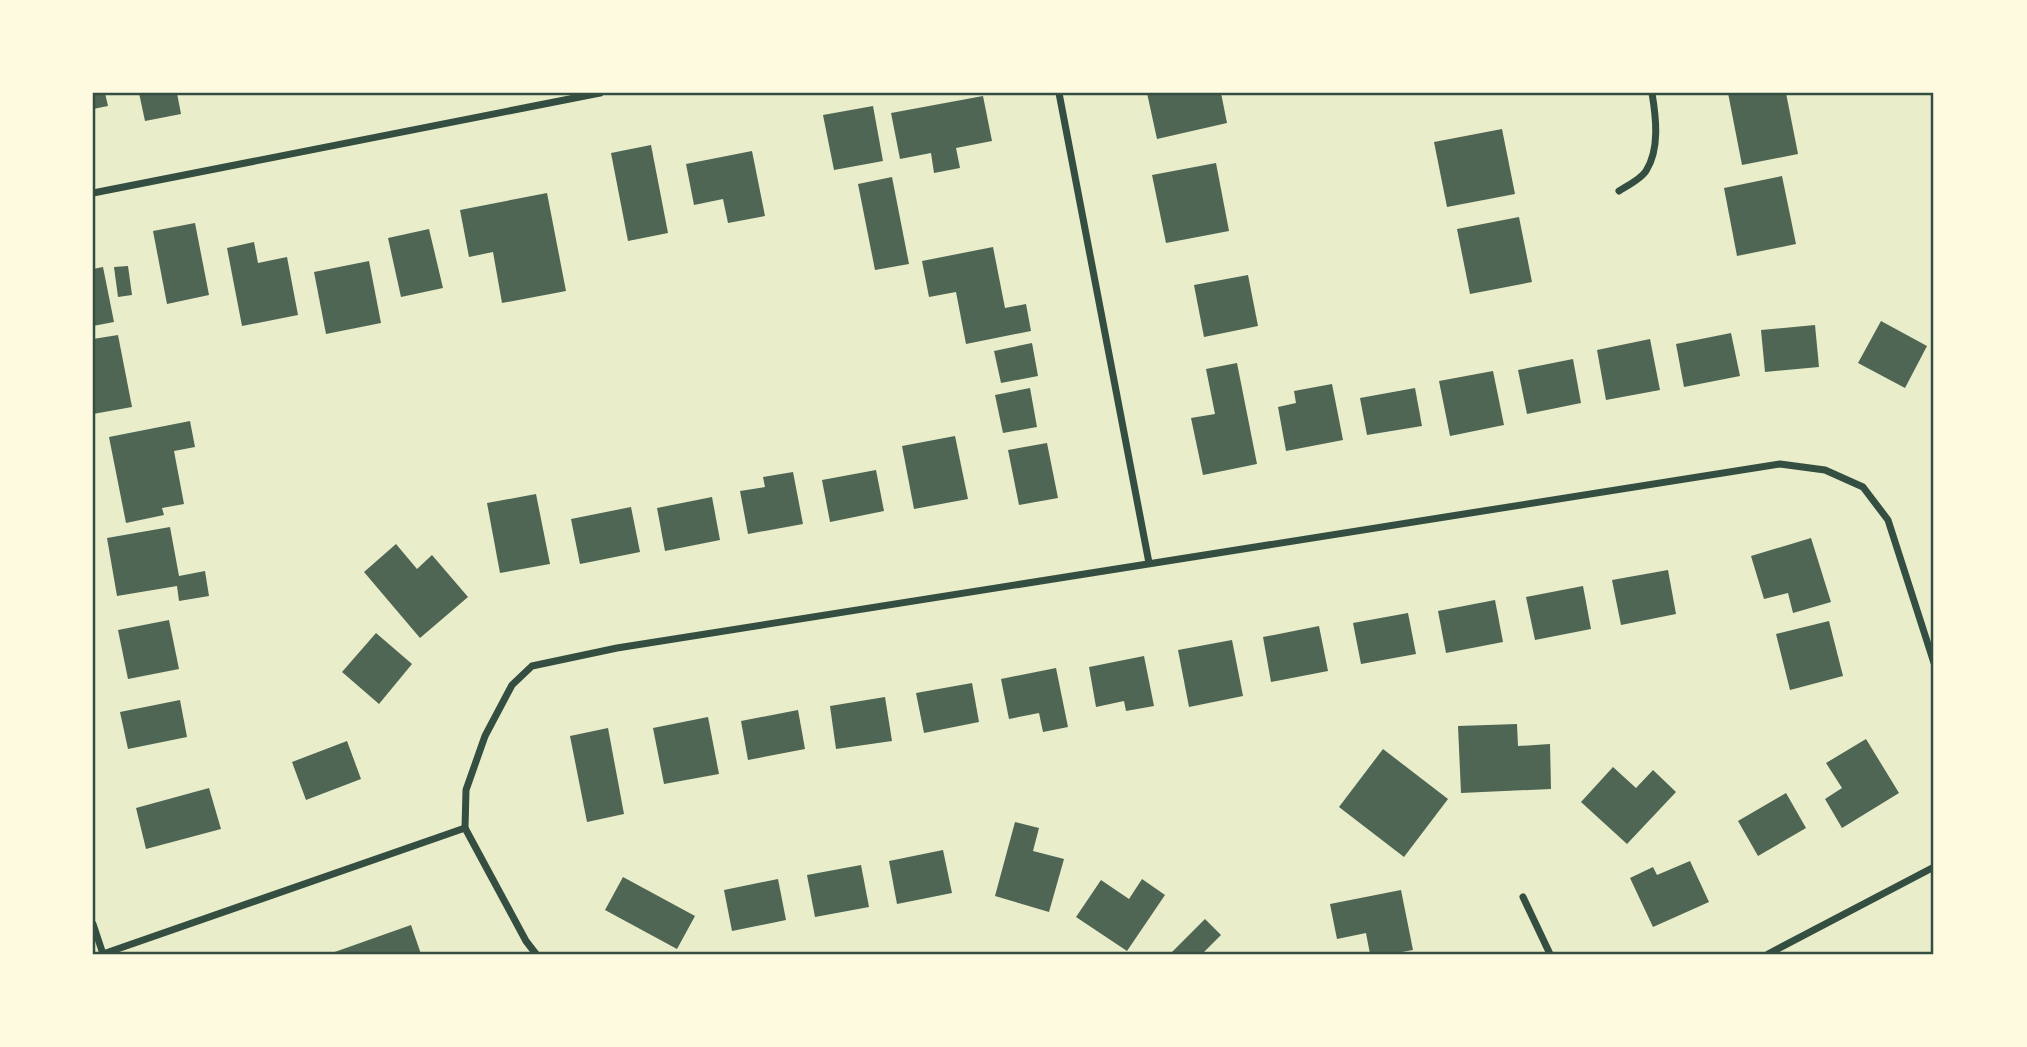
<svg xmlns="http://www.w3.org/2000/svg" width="2027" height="1047" font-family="'DM Sans',sans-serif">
	<rect width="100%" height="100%" fill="#e9edc9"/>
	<!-- building -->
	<g fill="#4f6655">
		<polygon points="93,93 105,93 108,106 93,109"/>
		<polygon points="139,93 177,93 181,114 145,121"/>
		<polygon points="1147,93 1221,93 1227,123 1157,139"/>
		<polygon points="1728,93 1786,93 1798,154 1742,165"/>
		<polygon points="983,96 992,141 956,148 960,168 934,173 931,153 900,159 891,113"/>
		<polygon points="873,106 883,161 834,170 823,115"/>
		<polygon points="1502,129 1515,194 1447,207 1434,142"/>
		<polygon points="651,145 668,233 628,241 611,153"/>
		<polygon points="752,151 765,216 728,223 723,199 694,205 686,164"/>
		<polygon points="1216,163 1229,231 1166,243 1152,175"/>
		<polygon points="1782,176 1796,244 1737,256 1724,188"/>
		<polygon points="892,177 909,264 875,270 858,184"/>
		<polygon points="547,193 566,291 502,303 493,252 469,257 460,210"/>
		<polygon points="1519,217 1532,282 1470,294 1457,229"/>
		<polygon points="195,223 209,295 167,304 153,231"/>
		<polygon points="429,229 443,288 401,297 388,238"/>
		<polygon points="254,242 258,263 287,257 298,315 242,326 227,248"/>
		<polygon points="993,247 1005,308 1026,304 1031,331 966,344 956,292 929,297 922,261"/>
		<polygon points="369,261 381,323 326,334 314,272"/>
		<polygon points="128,266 132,295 118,297 114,267"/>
		<polygon points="103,267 114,322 93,326 93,269"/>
		<polygon points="1248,275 1258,326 1204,337 1194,285"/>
		<polygon points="1881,321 1927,346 1905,388 1858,363"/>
		<polygon points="1815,325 1819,367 1765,372 1761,330"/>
		<polygon points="1731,333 1740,376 1684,387 1676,344"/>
		<polygon points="118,335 132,407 93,414 93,339"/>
		<polygon points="1650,339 1660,390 1606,400 1597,350"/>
		<polygon points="1032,343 1038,376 1001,383 994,351"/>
		<polygon points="1573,359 1581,403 1527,414 1518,370"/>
		<polygon points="1237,363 1257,464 1203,475 1191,418 1215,414 1206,369"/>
		<polygon points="1493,371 1504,425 1450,436 1439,381"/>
		<polygon points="1332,384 1343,440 1286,451 1278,407 1296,403 1294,391"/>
		<polygon points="1030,388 1037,427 1003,433 995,395"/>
		<polygon points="1415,388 1422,426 1367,435 1360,398"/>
		<polygon points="190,421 195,447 174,451 184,504 162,508 164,515 126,523 109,437"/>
		<polygon points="955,436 968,499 914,509 902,446"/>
		<polygon points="1047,443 1058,498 1019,505 1008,450"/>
		<polygon points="876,470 884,511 830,522 822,480"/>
		<polygon points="793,472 803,524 748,534 740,491 765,487 763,477"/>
		<polygon points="536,494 550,564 500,573 487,503"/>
		<polygon points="712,497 720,540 665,551 657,508"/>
		<polygon points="631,507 640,552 580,564 571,519"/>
		<polygon points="170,527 179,576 205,571 209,596 179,601 177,586 117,596 107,538"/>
		<polygon points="1811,538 1831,602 1793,613 1788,593 1764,599 1751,556"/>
		<polygon points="396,544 417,569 432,555 468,597 420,638 364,572"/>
		<polygon points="1668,570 1676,614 1621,625 1612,580"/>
		<polygon points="1583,586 1591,629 1535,640 1526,597"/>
		<polygon points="1495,600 1503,642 1446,653 1438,611"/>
		<polygon points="1408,613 1416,654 1361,664 1353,623"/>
		<polygon points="169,620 179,669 128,679 118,630"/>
		<polygon points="1829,621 1843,676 1790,690 1776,634"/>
		<polygon points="1319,626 1328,671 1271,682 1263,637"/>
		<polygon points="376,633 412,664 379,704 342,672"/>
		<polygon points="1232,640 1243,696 1189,707 1178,650"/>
		<polygon points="1144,656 1154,706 1126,711 1124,701 1096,707 1089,667"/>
		<polygon points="1056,668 1068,727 1043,732 1039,713 1009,719 1001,679"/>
		<polygon points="972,683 979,722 924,733 916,693"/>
		<polygon points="885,697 892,741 836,749 830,706"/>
		<polygon points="180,700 187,737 128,749 120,712"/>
		<polygon points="798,710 805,749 748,760 741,721"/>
		<polygon points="708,717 719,774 664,784 653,728"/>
		<polygon points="1517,724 1518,746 1550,744 1551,789 1461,793 1458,726"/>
		<polygon points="608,728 624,814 587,822 570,736"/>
		<polygon points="1866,739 1899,793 1842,828 1825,799 1842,788 1826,763"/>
		<polygon points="347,741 361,779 306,800 292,762"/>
		<polygon points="1383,749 1448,799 1404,857 1339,807"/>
		<polygon points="1613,767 1636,788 1653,770 1676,792 1627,844 1581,802"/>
		<polygon points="209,788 221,829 146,849 136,808"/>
		<polygon points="1786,793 1806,828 1758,856 1738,821"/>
		<polygon points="1015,822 1039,828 1033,851 1064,859 1049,912 995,896"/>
		<polygon points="943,850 952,893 897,904 889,861"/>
		<polygon points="1690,861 1709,902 1653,927 1630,878 1653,867 1657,875"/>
		<polygon points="861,865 869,907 815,917 807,875"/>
		<polygon points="623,877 695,916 677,949 605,910"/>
		<polygon points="778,879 786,920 732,931 724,890"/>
		<polygon points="1142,879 1165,895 1127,951 1076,917 1101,880 1129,899"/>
		<polygon points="1401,890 1413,950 1391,954 1370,954 1366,933 1337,939 1330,904"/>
		<polygon points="1205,919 1221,935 1202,954 1170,954"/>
		<polygon points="411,925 421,954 329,954"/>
	</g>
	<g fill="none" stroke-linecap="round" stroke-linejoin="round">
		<!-- minor -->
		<g stroke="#344e41" stroke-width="7">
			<polyline points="1059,93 1149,563"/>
			<path d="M1619,191C1627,186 1641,179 1646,171C1660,149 1656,117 1652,93"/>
			<polyline points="93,193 600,93"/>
			<polyline points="1523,897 1550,954"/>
			<polyline points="93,924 103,954"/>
			<polyline points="103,954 465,828"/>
			<polyline points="536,954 526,941 465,828 466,790 485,736 512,685 532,666 617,648 1780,464 1825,470 1863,487 1888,520 1934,663"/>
			<polyline points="1768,954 1934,867"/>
		</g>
	</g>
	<!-- border -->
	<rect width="2027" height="1047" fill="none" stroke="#fefae0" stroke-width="189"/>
	<rect x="94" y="94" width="1838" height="859" fill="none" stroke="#344e41" stroke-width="2.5"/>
</svg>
